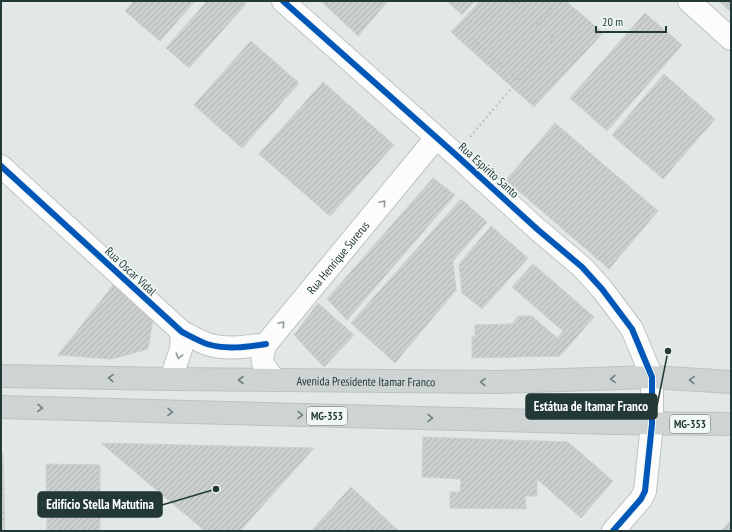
<svg xmlns="http://www.w3.org/2000/svg" width="732" height="532" font-family="'PT Sans Narrow',sans-serif">
	<defs>
		<pattern id="building-hatch" width="6" height="6" patternUnits="userSpaceOnUse"><rect width="6" height="6" fill="#cbd0cf"/><path d="M-1 1l2-2M0 6l6-6M5 7l2-2" fill="none" stroke="#aeb3b2"/></pattern>
	</defs>
	<rect width="100%" height="100%" fill="#e2e8e6"/>
	<!-- building -->
	<g fill="url(#building-hatch)" stroke="#cbd1cf">
		<polygon points="134,1 195,1 160,41 125,11"/>
		<polygon points="207,1 242,1 246,4 189,68 166,48"/>
		<polygon points="321,1 388,1 358,36"/>
		<polygon points="447,1 475,1 462,15"/>
		<polygon points="480,1 566,1 603,33 534,107 451,32"/>
		<polygon points="719,1 731,1 731,12"/>
		<polygon points="645,13 682,45 607,131 570,98"/>
		<polygon points="251,41 299,83 242,148 194,105"/>
		<polygon points="664,74 715,119 663,179 612,135"/>
		<polygon points="323,82 394,145 330,216 259,154"/>
		<polygon points="555,123 658,211 609,269 506,180"/>
		<polygon points="433,178 455,195 347,320 327,299"/>
		<polygon points="461,199 487,222 453,261 456,290 395,363 351,323"/>
		<polygon points="491,226 528,258 482,309 462,293 459,264"/>
		<polygon points="533,264 594,317 560,356 472,358 472,337 475,337 475,325 512,324 518,316 532,316 557,338 563,331 512,287"/>
		<polygon points="114,284 153,319 148,349 112,359 58,355"/>
		<polygon points="318,303 354,335 324,367 294,335"/>
		<polygon points="423,437 568,442 613,481 581,518 537,479 537,496 525,496 526,509 450,508 450,492 460,492 461,479 422,477"/>
		<polygon points="101,443 314,448 240,531 205,531"/>
		<polygon points="1,454 3,454 5,531 1,531"/>
		<polygon points="46,464 100,465 100,531 47,531"/>
		<polygon points="351,487 399,531 311,531"/>
		<polygon points="731,520 731,531 721,531"/>
	</g>
	<g fill="none" stroke-linecap="round" stroke-linejoin="round">
		<defs>
			<g id="minor">
				<polyline points="283,1 455,154 537,229 582,267 602,289 632,329 652,377 652,424 645,491 641,499 613,531"/>
				<polyline points="689,1 731,39"/>
				<path d="M1,166L182,332C190,336 199,341 207,344C226,350 247,347 266,344"/>
				<polyline points="171,379 181,349 182,332"/>
				<path id="s1" d="M275,380C263,366 259,362 266,344L436,138"/>
			</g>
			<g id="major">
				<path id="s2" d="M1,376L171,379L498,382L652,377L731,382"/>
				<polyline points="1,407 611,423 731,424"/>
			</g>
		</defs>
		<!-- minor casing -->
		<use href="#minor" stroke="#bfc4c3" stroke-width="24"/>
		<!-- major casing -->
		<use href="#major" stroke="#bcc4c3" stroke-width="24"/>
		<!-- path -->
		<g stroke="#bfc8c7" stroke-width="2.5" stroke-dasharray="2 3" stroke-linecap="butt">
			<polyline points="518,80 472,39 505,2 514,3 538,24"/>
			<polyline points="470,137 554,38 538,24 558,1"/>
		</g>
		<!-- minor -->
		<use href="#minor" stroke="#fbfcfb" stroke-width="22"/>
		<!-- major -->
		<use href="#major" stroke="#cdd4d3" stroke-width="22"/>
		<defs>
			<g id="cycleway">
				<polyline points="283,1 455,154 537,229 582,267 602,289 632,329 652,377 652,424 645,491 641,499 613,531"/>
				<path d="M1,166L182,332C190,336 199,341 207,344C226,350 247,347 266,344"/>
			</g>
		</defs>
		<!-- cycleway casing -->
		<use href="#cycleway" stroke="#f0f7f5" stroke-width="8"/>
		<!-- cycleway -->
		<use href="#cycleway" stroke="#0057b8" stroke-width="6"/>
	</g>
	<!-- one-way arrows -->
	<defs><path id="oneway-chevron" d="M-2-3.5L2.5 0L-2 3.5" fill="none" stroke-width="1.6" stroke-linecap="round" stroke-linejoin="round"/></defs>
	<g stroke="#8e9a99">
		<use href="#oneway-chevron" transform="translate(383 203) rotate(-50)"/>
		<use href="#oneway-chevron" transform="translate(282 324) rotate(-50)"/>
		<use href="#oneway-chevron" transform="translate(179 356) rotate(105)"/>
	</g>
	<g stroke="#6f7f7d">
		<use href="#oneway-chevron" transform="translate(111 378) rotate(-179)"/>
		<use href="#oneway-chevron" transform="translate(613 379) rotate(178)"/>
		<use href="#oneway-chevron" transform="translate(241 380) rotate(-180)"/>
		<use href="#oneway-chevron" transform="translate(692 380) rotate(-177)"/>
		<use href="#oneway-chevron" transform="translate(483 382) rotate(-179)"/>
		<use href="#oneway-chevron" transform="translate(40 408) rotate(2)"/>
		<use href="#oneway-chevron" transform="translate(170 412) rotate(2)"/>
		<use href="#oneway-chevron" transform="translate(300 415) rotate(1)"/>
		<use href="#oneway-chevron" transform="translate(430 418) rotate(1)"/>
	</g>
	<g text-anchor="middle" dominant-baseline="central" stroke-width="3" stroke-linejoin="round" paint-order="stroke">
		<!-- shield labels -->
		<g fill="#f0f7f5" stroke="#607270" stroke-width="1">
			<rect x="307" y="407" width="40" height="18" rx="3"/>
			<rect x="670" y="415" width="40" height="18" rx="3"/>
		</g>
		<g font-size="11" font-weight="bold" fill="#223937">
			<text x="327" y="416">MG-353</text>
			<text x="690" y="424">MG-353</text>
		</g>
		<!-- street labels -->
		<g font-size="12" fill="#223937" stroke="#f0f7f5">
			<text transform="translate(489 170) rotate(42)">Rua Espírito Santo</text>
			<text stroke="none"><textPath href="#s1" startOffset="153">Rua Henrique Surerus</textPath></text>
			<text transform="translate(131 271) rotate(43)">Rua Oscar Vidal</text>
			<text stroke="none"><textPath href="#s2" startOffset="365">Avenida Presidente Itamar Franco</textPath></text>
		</g>
	</g>
	<!-- callouts -->
	<path fill="none" stroke="#223937" stroke-width="1.5" d="M668 351L657 406M216 489L162 505"/>
	<g fill="#223937" stroke="#f0f7f5" stroke-width="1.5">
		<circle cx="668" cy="351" r="4"/>
		<circle cx="216" cy="489" r="4"/>
	</g>
	<g fill="#223937" stroke="#223937" stroke-width="1.5">
		<rect x="526" y="394" width="131" height="25" rx="4"/>
		<rect x="38" y="492" width="124" height="25" rx="4"/>
	</g>
	<g font-size="13" text-anchor="middle" font-weight="bold" fill="#fff">
		<text x="591" y="411">Estátua de Itamar Franco</text>
		<text x="100" y="509">Edifício Stella Matutina</text>
	</g>
	<!-- border -->
	<rect width="732" height="532" fill="none" stroke="#223937" stroke-width="4"/>
	<!-- scale -->
	<path d="M596 26v6h70v-6" fill="none" stroke="#223937" stroke-width="2"/>
	<text x="602" y="26" font-size="12" fill="#223937" stroke="#f0f7f5" stroke-width="3" paint-order="stroke">20 m</text>
</svg>
